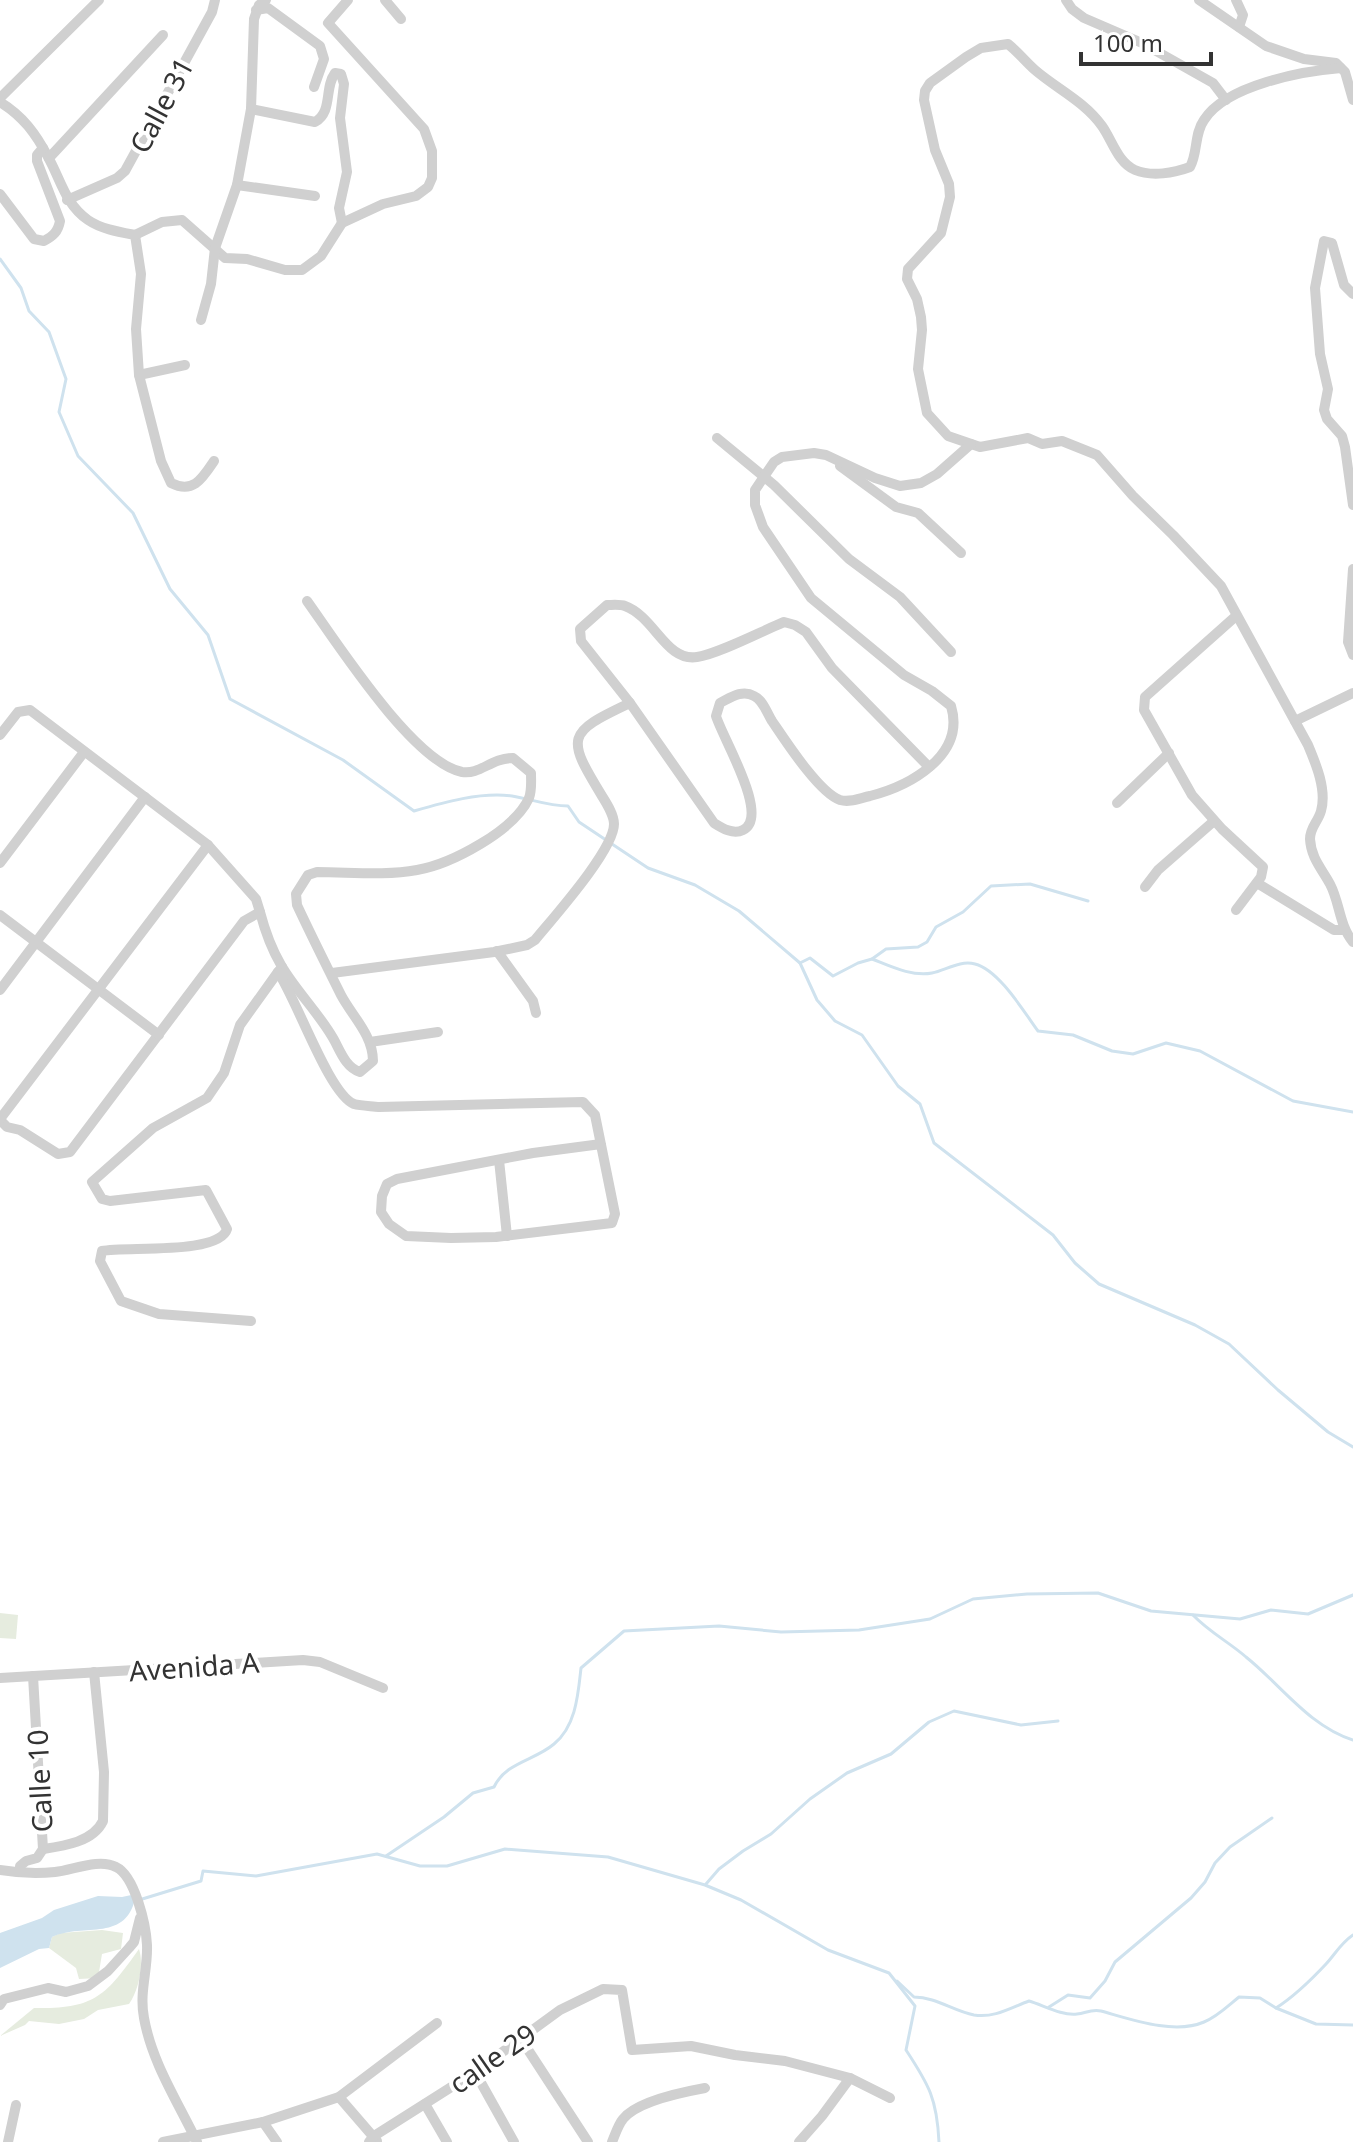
<svg xmlns="http://www.w3.org/2000/svg" width="1353" height="2142" font-family="'Noto Sans',sans-serif">
	<rect width="100%" height="100%" fill="#fff"/>
	<!-- green -->
	<g fill="#e6ecdf">
		<polygon points="0,1613 18,1615 16,1639 0,1638"/>
		<polygon points="102,1930 123,1933 121,1949 102,1954 98,1978 79,1979 76,1968 49,1948 52,1937 60,1933"/>
		<path d="M139,1949C144,1964 139,1990 129,2004L98,2010L84,2019L59,2024L29,2021L25,2025L0,2036L34,2008C94,2009 105,1997 139,1949Z"/>
	</g>
	<!-- water -->
	<path fill="#cfe2ee" d="M136,1894C128,1944 84,1922 52,1937L49,1948L39,1949L0,1968V1933L42,1918L54,1910L98,1896L122,1897Z"/>
	<g fill="none" stroke-linecap="round" stroke-linejoin="round">
		<!-- stream -->
		<g stroke="#cfe2ee" stroke-width="3">
			<path d="M0,259L21,288L29,311L49,332L66,379L59,412L78,456L133,513L170,589L208,635L230,699L343,760L414,811C445,802 480,792 512,796C531,799 548,806 568,806L579,822L648,868L695,885L739,911L800,963L817,1000L835,1021L862,1035L898,1086L920,1104L934,1143L1053,1235L1075,1263L1099,1284L1195,1325L1229,1344L1278,1390L1328,1432L1353,1447"/>
			<path d="M872,959C890,966 912,977 932,973C946,970 960,960 975,964C999,970 1024,1012 1038,1031L1073,1035L1112,1051L1133,1054L1166,1043L1200,1051L1293,1101L1353,1112"/>
			<polyline points="800,963 810,958 833,976 858,963 872,959 886,949 918,947 927,942 936,927 963,912 991,886 1030,884 1088,901"/>
			<path d="M1193,1615C1209,1632 1229,1642 1246,1657C1281,1685 1309,1726 1353,1740"/>
			<path d="M386,1856L444,1817L473,1793L494,1787C506,1762 534,1761 554,1744C576,1726 578,1695 581,1668L624,1631L719,1626L781,1632L859,1630L930,1619L973,1599L1027,1594L1098,1593L1151,1611L1240,1619L1271,1610L1308,1614L1353,1595"/>
			<polyline points="706,1884 719,1869 743,1851 771,1834 810,1799 847,1773 891,1754 929,1722 954,1711 1021,1725 1058,1721"/>
			<path d="M139,1900L201,1881L203,1871L256,1876L377,1854L420,1866H447L505,1849L608,1857L705,1885L741,1900L828,1950L889,1973L915,2006L906,2050C929,2085 937,2099 939,2142"/>
			<path d="M897,1981L914,1997C936,1997 953,2011 974,2015C995,2018 1010,2008 1029,2001C1043,2005 1062,2016 1077,2014C1086,2013 1091,2009 1101,2011C1130,2019 1174,2035 1204,2022C1217,2017 1229,2005 1239,1997L1260,1998L1276,2008L1316,2024L1353,2025"/>
			<polyline points="1049,2007 1068,1995 1090,1998 1105,1981 1115,1962 1191,1898 1205,1882 1215,1863 1230,1847 1272,1818"/>
			<path d="M1276,2008C1295,1996 1311,1980 1326,1964C1336,1953 1341,1943 1353,1935"/>
		</g>
		<!-- minor -->
		<g stroke="#d0d0d0" stroke-width="10">
			<polyline points="385,0 401,19"/>
			<polyline points="1066,0 1072,9 1084,18 1142,43 1213,83 1226,100"/>
			<polyline points="1199,0 1266,46 1304,59 1336,63 1340,67"/>
			<polyline points="1236,0 1243,15 1239,27"/>
			<polyline points="256,10 268,8 320,46 324,59 314,87"/>
			<polyline points="0,98 99,0"/>
			<path d="M1353,100L1345,72L1341,68C1303,71 1226,85 1204,120C1194,134 1198,153 1190,167C1174,173 1152,177 1135,170C1118,163 1112,140 1102,126C1084,101 1057,89 1035,70C1025,61 1018,52 1008,44L981,48L966,57L930,83L925,91L924,100L935,150L949,184L950,197L941,233L908,269L907,279L917,299L921,317L922,330L918,369L927,413L948,436L980,447L1028,438L1042,444L1062,441L1097,455L1133,496L1173,535L1221,586L1308,745C1316,764 1327,790 1321,811C1318,822 1310,827 1310,839C1311,858 1322,869 1330,884C1340,903 1339,925 1353,942"/>
			<path d="M0,102C23,116 36,134 48,157C61,180 65,204 88,220C101,229 119,232 135,235L141,274L136,329L139,375L161,461L171,483C193,494 202,479 214,461"/>
			<path d="M251,109L315,122C333,112 324,88 335,73L341,74L344,84L340,118L347,172L339,208L342,223"/>
			<polyline points="49,158 163,35"/>
			<polyline points="237,185 315,196"/>
			<path d="M0,194L34,239L44,241C53,236 58,232 60,221L37,161V155L43,148"/>
			<polyline points="67,200 117,178 125,171 212,12 215,0"/>
			<polyline points="135,235 162,222 182,220 225,258 247,259 285,270 302,270 321,256 342,223 383,204 416,196 428,187 432,178 432,151 424,129 328,23 348,0"/>
			<polyline points="1353,294 1344,285 1332,243 1324,241 1315,288 1320,354 1328,389 1324,410 1327,419 1342,436 1345,447 1353,505"/>
			<polyline points="201,320 211,284 215,248 237,185 251,109 254,19 259,5 266,0"/>
			<polyline points="139,375 185,365"/>
			<polyline points="717,438 774,485 849,559 900,597 951,652"/>
			<polyline points="840,466 896,507 918,513 961,553"/>
			<polyline points="1353,569 1348,642 1353,655"/>
			<path d="M630,703L581,641L580,629L607,605C612,605 620,604 625,606C655,617 666,662 697,657C718,654 762,631 784,622L795,625L806,632L832,668L929,767"/>
			<polyline points="1295,721 1353,693"/>
			<polyline points="0,735 18,712 30,710 208,845 256,899 260,912 244,921 70,1152 58,1154 20,1130 7,1127 0,1120"/>
			<polyline points="1117,803 1169,753"/>
			<polyline points="0,863 84,752"/>
			<polyline points="1257,883 1334,930 1345,930"/>
			<polyline points="1145,887 1158,870 1214,821"/>
			<polyline points="1236,910 1261,877 1263,867 1222,829 1192,795 1144,710 1145,697 1236,616"/>
			<path d="M260,912C265,931 271,948 281,965C296,991 318,1012 333,1038C340,1050 345,1067 360,1072L373,1061C373,1035 352,1016 341,995C326,965 311,935 297,905L296,894L308,875L317,872C350,872 385,876 417,870C451,864 514,831 529,798C532,790 531,782 531,773L513,758C491,758 480,775 462,772C413,762 337,643 307,601"/>
			<polyline points="0,915 159,1035"/>
			<polyline points="497,951 533,1001 536,1013"/>
			<path d="M282,967L278,972C297,1000 329,1094 354,1104C361,1106 372,1106 379,1107L583,1102L595,1115L615,1214L612,1223L496,1237L451,1238L406,1236L389,1224L381,1212L382,1196L387,1184L397,1179L533,1153L601,1144"/>
			<path d="M332,973L494,952L527,945L535,940C553,918 614,850 614,824C614,815 607,804 602,796C566,737 566,733 630,703L714,823C722,828 733,835 743,830C771,817 722,737 716,716L720,703C730,698 742,689 754,696C763,700 767,713 772,721C785,740 819,793 840,800C850,803 860,798 870,796C909,786 966,756 951,706L932,691L904,675L811,598L763,527L755,505V490L774,462L782,457L814,453L826,455L875,478L900,486L921,483L937,474L971,444"/>
			<polyline points="0,990 145,797"/>
			<polyline points="370,1042 438,1032"/>
			<polyline points="0,1119 208,845"/>
			<polyline points="499,1160 507,1236"/>
			<path d="M251,1321L159,1314L121,1301L100,1261L102,1251C126,1246 219,1255 227,1229L206,1190L110,1201L102,1199L92,1182L153,1128L207,1098L224,1073L240,1025L278,972"/>
			<polyline points="0,1678 303,1660 320,1662 383,1688"/>
			<path d="M43,1849C64,1846 93,1842 103,1821L104,1772L94,1672"/>
			<path d="M0,1870C18,1873 37,1874 55,1872C73,1870 99,1858 116,1867C135,1876 146,1925 147,1945C148,1970 139,1992 144,2018C152,2063 178,2102 197,2142"/>
			<polyline points="20,1872 20,1866 26,1861 37,1858 43,1849 33,1676"/>
			<polyline points="0,2005 4,1999 48,1988 66,1992 88,1986 108,1971 129,1948 134,1942 140,1918"/>
			<polyline points="521,2039 588,2142"/>
			<polyline points="475,2072 514,2142"/>
			<polyline points="339,2097 377,2141"/>
			<polyline points="425,2104 447,2142"/>
			<polyline points="263,2122 277,2142"/>
			<polyline points="8,2142 16,2105"/>
			<polyline points="163,2142 263,2122 339,2097 437,2023"/>
			<polyline points="369,2142 374,2136 475,2072 560,2010 603,1989 622,1990 632,2050 691,2046 735,2055 785,2061 850,2078 890,2098"/>
			<path d="M612,2142C615,2135 618,2125 623,2119C637,2101 683,2092 705,2088"/>
			<polyline points="799,2142 822,2116 850,2078"/>
		</g>
	</g>
	<g text-anchor="middle" dominant-baseline="central" stroke-width="8" stroke-linejoin="round" paint-order="stroke">
		<!-- street labels -->
		<g font-size="28" fill="#333" stroke="#fff">
			<text transform="translate(161 105) rotate(-62)">Calle 31</text>
			<text transform="translate(194 1666) rotate(-4)">Avenida A</text>
			<text transform="translate(39 1781) rotate(-93)">Calle 10</text>
			<text transform="translate(492 2058) rotate(-35)">calle 29</text>
		</g>
	</g>
	<!-- scale -->
	<path d="M1081 52v12h130v-12" fill="none" stroke="#333333" stroke-width="4"/>
	<text x="1093" y="52" font-size="24" fill="#333333" stroke="#ffffff" stroke-width="6" paint-order="stroke">100 m</text>
</svg>
